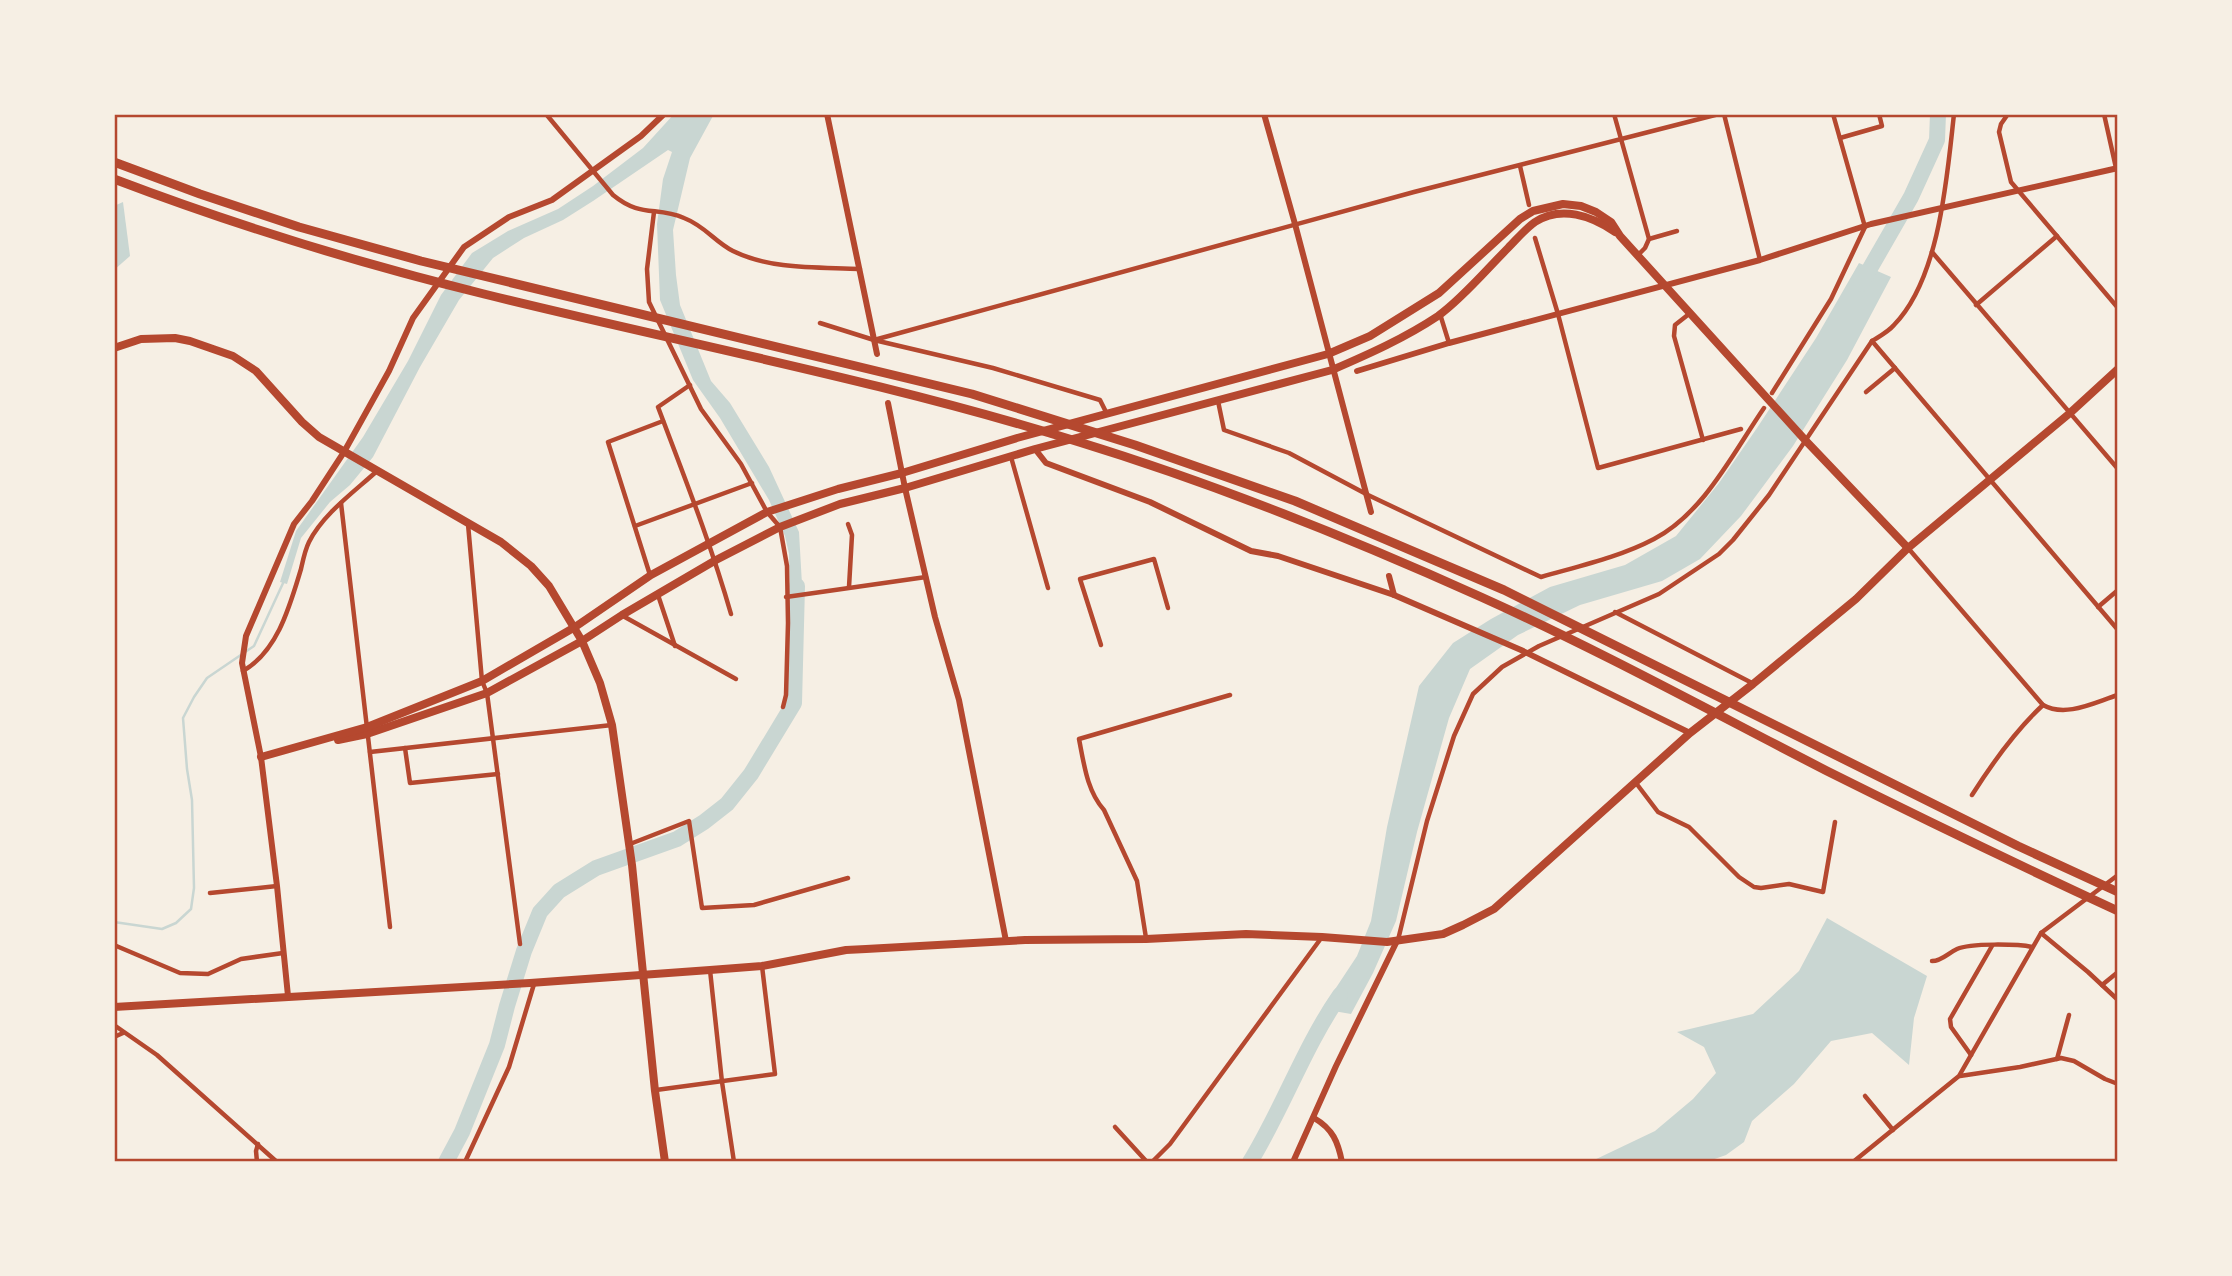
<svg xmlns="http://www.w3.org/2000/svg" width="2232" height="1276" font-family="'Times New Roman',serif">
	<rect width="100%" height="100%" fill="#f6efe4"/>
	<!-- water -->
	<g fill="#c9d6d2">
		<polygon points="674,114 714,114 690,158 673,230 676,275 680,305 711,381 730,403 769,467 799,532 803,602 790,608 789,554 785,536 769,500 720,418 693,380 660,300 657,224 663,179 672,152 668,150 593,201 563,220 524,238 493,258 459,300 420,367 373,457 350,485 330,502 301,538 287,584 280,582 296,531 363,437 408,361 441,295 472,253 508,231 558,209 593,186 643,148"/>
		<polygon points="123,202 130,256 114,270 114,206"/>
		<polygon points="1859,263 1891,277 1847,360 1793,446 1741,516 1700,559 1662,581 1580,605 1518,635 1470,669 1449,718 1417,832 1396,921 1373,973 1351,1014 1322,1009 1357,956 1371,921 1387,827 1419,686 1453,643 1491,619 1550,587 1625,565 1676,536 1719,483 1757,428 1816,338"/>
		<polygon points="1827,918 1927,976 1914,1018 1909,1065 1872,1033 1831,1041 1794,1084 1752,1121 1744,1142 1726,1155 1706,1162 1590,1162 1655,1131 1693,1099 1716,1073 1704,1047 1677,1032 1753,1014 1799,971"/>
	</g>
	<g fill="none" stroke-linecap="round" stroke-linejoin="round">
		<!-- stream -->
		<polyline stroke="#c9d6d2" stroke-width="2.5" points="114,922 162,929 176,923 191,909 194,888 192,800 187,769 183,718 194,697 207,678 254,646 284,581"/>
		<!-- river -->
		<g stroke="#c9d6d2" stroke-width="16">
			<polyline points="1861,284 1911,197 1937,140 1938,114"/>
			<polyline points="446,1162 462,1132 497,1045 507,1006 524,951 540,912 559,891 596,868 677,839 704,822 727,804 751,774 794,703 797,586"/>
			<path d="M1250,1162C1283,1108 1304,1047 1340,995"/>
		</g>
		<!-- minor -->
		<g stroke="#b5482f" stroke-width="4.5">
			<path d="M546,114L613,195C641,218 656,206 684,218C705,226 715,242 733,251C772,270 817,267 860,269"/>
			<polyline points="1614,114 1649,239 1645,248 1638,255"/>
			<polyline points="1724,114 1760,260"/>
			<polyline points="2008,114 2001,124 1999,132 2011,182 2118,308"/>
			<polyline points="2104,114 2116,168"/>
			<polyline points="1840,138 1882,126 1879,114"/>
			<polyline points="1520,166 1529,205"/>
			<polyline points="654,212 647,269 649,302 701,409 741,464 767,512 780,527 787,566 788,623 786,695 783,707"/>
			<polyline points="1535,238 1558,314 1598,468 1741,429"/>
			<polyline points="1649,239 1677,231"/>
			<polyline points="1932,252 2118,469"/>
			<polyline points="1976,305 2057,236"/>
			<polyline points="1440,314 1449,343"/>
			<polyline points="1689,314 1675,325 1674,336 1703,440"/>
			<polyline points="820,323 874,340 993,368 1100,400 1107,414"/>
			<polyline points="874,340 1414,192 1719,114"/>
			<polyline points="1872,341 2118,630"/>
			<path d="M690,385L658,407C684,476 711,544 731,614"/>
			<polyline points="1866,392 1895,368"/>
			<polyline points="1772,393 1831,299 1865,227 1833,114"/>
			<path d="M1218,401L1224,430L1289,453L1368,495L1541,577C1579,566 1620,557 1654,539C1704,513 1733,453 1764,408"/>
			<polyline points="1011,457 1048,588"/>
			<polyline points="341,503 390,927"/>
			<polyline points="468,524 482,681 487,693 520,944"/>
			<polyline points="848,524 852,535 849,587"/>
			<polyline points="635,526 752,483"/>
			<path d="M1908,548L2043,705C2066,718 2095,702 2118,695"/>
			<polyline points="650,575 608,442 663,421"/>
			<polyline points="658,595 675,646"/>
			<polyline points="786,597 926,577"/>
			<polyline points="2098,607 2118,590"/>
			<polyline points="1615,612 1752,683"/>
			<polyline points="623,616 736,679"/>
			<polyline points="1101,645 1080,579 1154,559 1168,608"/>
			<path d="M243,671C278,651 290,605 301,569C303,560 305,550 309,542C323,514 354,492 377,471"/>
			<polyline points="405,748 410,783 498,774"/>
			<polyline points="370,752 612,725"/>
			<polyline points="1636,783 1658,812 1689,827 1739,877 1754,887 1761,888 1789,884 1823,892 1835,822"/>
			<path d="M1972,795C1993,762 2015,731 2043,705"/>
			<polyline points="630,844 689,821 702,908 754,905 848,878"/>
			<polyline points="210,893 277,886"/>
			<polyline points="2041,933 2088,972 2118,1000"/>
			<path d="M1146,938L1137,881L1104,810C1087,791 1084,764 1079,739L1230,695"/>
			<path d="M1398,940L1427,821L1454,736L1473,694L1502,667L1539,646L1659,594L1719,554L1733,540L1769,495L1872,341C1880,336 1888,332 1894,325C1940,278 1947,176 1954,114"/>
			<polyline points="114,945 180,973 208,974 241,959 283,953"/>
			<path d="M1932,961C1942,961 1948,953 1957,949C1970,943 2018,944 2032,947"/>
			<polyline points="710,970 722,1082 734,1162"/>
			<polyline points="2102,985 2118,972"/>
			<polyline points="114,1025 157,1055 277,1162"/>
			<polyline points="114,1037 123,1033"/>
			<polyline points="1971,1055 1951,1027 1950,1019 1992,946"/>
			<polyline points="2057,1059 2069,1015"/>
			<polyline points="1960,1076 2020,1067 2061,1058 2074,1061 2105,1079 2118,1084"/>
			<polyline points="656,1090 775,1074 762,966"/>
			<polyline points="1865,1096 1893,1130"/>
			<polyline points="1115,1127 1147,1162"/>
			<polyline points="257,1162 256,1151 258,1144"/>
			<polyline points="465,1162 509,1067 534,984"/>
			<polyline points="1152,1162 1170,1144 1322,937"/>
			<polyline points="1853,1162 1959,1076 2041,933 2118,875"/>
		</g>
		<!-- tertiary -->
		<g stroke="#b5482f" stroke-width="6">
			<polyline points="827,114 877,354"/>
			<polyline points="1264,114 1295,224 1371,512"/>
			<polyline points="1357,371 1449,343 1760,260 1871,224 2118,168"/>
			<polyline points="888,403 905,488 935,617 959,700 1006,941"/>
			<polyline points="1035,449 1046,463 1150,502 1251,551 1278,556 1394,595 1521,650 1690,733"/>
			<polyline points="1389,576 1394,595"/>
			<polyline points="288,996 277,886 261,757 242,663 246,636 294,524 312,501 344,452 389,371 413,318 464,247 509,217 552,200 641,136 664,114"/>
			<path d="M1314,1118C1333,1129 1338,1142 1342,1162"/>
			<polyline points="1293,1162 1336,1066 1397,941"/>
		</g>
		<!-- primary -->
		<g stroke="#b5482f" stroke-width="8">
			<polyline points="114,348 141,339 175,338 190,341 233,356 256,371 302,422 319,437 501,542 531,566 549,586 582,641 600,683 612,725 632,865 655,1091 665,1162"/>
			<path d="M338,740L367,734L487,693L582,641L622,615L716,560L780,527L840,504L905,488L1035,449L1332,370C1369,354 1405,338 1438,316C1462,299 1487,269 1508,248C1517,239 1525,229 1535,222C1561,205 1592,216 1615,232"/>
			<polyline points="261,757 367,727 482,681 575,627 651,575 767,512 838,489 902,473 1017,438 1328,354 1370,336 1439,293 1520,219 1533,211 1563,204 1581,206 1596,212 1611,222 1620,236 1806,441 1908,548"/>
			<polyline points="114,1007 530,983 710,970 762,966 846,950 866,949 1025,940 1146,939 1246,934 1322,937 1387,942 1443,934 1463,925 1494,909 1690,733 1753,684 1856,599 1908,548 2070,413 2118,369"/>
		</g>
		<!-- motorway -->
		<g stroke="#b5482f" stroke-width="9">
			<polyline points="114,162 200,194 299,227 421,261 972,394 1135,445 1295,501 1504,590 2018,846 2118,892"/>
			<path d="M114,179C235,225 358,263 484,294C682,343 884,381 1079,442C1216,484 1350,538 1481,597C1599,650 1712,712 1827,771C1923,819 2021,866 2118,911"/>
		</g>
	</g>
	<!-- border -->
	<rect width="2232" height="1276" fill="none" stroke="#f6efe4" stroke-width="231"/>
	<rect x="116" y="116" width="2000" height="1044" fill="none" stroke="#b5482f" stroke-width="2.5"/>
</svg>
